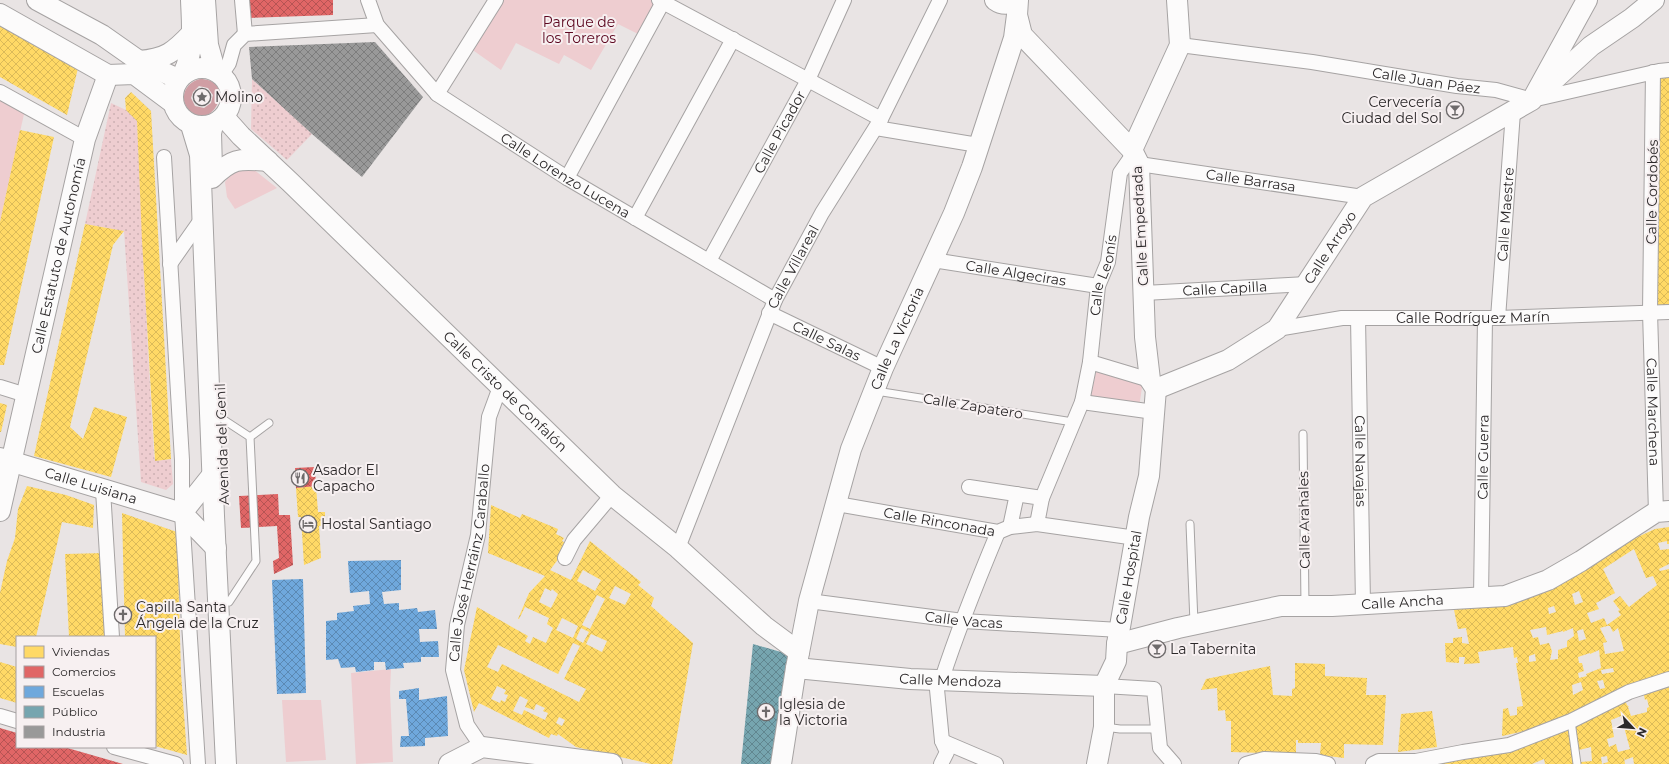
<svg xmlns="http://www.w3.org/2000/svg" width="1669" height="764" font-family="Montserrat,sans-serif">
	<defs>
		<pattern id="grass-dots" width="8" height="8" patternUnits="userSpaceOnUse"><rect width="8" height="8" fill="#eecdd0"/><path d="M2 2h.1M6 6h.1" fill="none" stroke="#ccb0b3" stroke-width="1.8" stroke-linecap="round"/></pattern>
		<pattern id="homes-cross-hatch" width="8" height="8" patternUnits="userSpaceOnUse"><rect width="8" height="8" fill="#ffd966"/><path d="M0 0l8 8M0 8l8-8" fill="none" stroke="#dbba59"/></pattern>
		<pattern id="shops-cross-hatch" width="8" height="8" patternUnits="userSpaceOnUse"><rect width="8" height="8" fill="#e06666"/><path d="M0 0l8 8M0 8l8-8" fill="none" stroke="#b65454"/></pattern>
		<pattern id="schools-cross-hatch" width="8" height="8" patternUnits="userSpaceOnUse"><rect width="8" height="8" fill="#6fa8dc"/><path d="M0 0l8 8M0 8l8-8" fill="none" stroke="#5b89b3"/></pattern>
		<pattern id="public-cross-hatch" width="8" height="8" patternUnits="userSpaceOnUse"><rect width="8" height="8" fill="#76a5af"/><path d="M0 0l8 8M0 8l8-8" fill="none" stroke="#61868f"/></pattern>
		<pattern id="industry-cross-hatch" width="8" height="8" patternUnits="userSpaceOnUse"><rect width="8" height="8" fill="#999"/><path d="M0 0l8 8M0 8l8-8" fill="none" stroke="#7d7d7d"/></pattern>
	</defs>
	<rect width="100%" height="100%" fill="#e9e4e4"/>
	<!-- grass -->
	<g fill="url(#grass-dots)">
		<polygon points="252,79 312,134 287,160 251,129"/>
		<polygon points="111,103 126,110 137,121 148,351 154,456 155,461 171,459 173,484 166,490 141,482 124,231 85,224"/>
	</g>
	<!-- green -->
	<g fill="#eecdd0">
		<polygon points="496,0 659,0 644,37 618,24 591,70 564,55 559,64 516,43 501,70 467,46"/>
		<polygon points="0,99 24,114 0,222"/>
		<polygon points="242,169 253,169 277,188 235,209 227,197 225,182 231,174"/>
		<polygon points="1097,367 1143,381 1139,407 1090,400"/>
		<polygon points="391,669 390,691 393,762 356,764 351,673"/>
		<polygon points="282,700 321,700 326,760 286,762"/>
	</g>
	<!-- water -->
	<path fill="#d09ea4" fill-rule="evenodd" d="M200,79C238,79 213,134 189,110C178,98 186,82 200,79ZM199,86L208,88L213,95L211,103L204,108L195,106L191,98L193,92Z"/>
	<!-- homes -->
	<g fill="url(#homes-cross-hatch)" fill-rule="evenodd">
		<polygon points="0,25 78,68 67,115 0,77"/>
		<polygon points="1669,75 1669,310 1656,309 1660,76"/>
		<polygon points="131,92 151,111 171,459 155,461 142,240 137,121 126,110 125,98"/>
		<polygon points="20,130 54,137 4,365 0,365 0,222"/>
		<polygon points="85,224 124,231 113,245 70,427 83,439 94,407 127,417 111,477 34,456"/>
		<polygon points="0,403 7,405 1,432 0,432"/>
		<polygon points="27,486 66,495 94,505 93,528 62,522 36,637 17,637 17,647 0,644 0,593 7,561 15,538 18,509"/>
		<polygon points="316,486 318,512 325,512 325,526 319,526 321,558 304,565 301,517 298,517 296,488"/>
		<path d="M491,505L520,518L522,514L558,529L556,534L564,538L562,541L569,545L550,570L571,580L590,541L641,582L638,585L654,598L651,606L693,643L672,764H651L576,747L558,734L557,736L551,734L549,738L479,703L474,712L464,670L477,607L528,636L525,641L530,644L533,637L546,643L553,628L547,624L549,618L525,607L519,619H518L529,593L545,576L488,553ZM583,570L601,580L595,591L577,581ZM615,586L631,594L625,605L609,598ZM545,588L551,591L552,589L558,594L551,608L539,602ZM597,595L605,599L590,629L582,625ZM562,618L578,626L573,638L556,630ZM581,628L589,632L583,643L576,639ZM591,634L607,641L602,652L586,644ZM573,643L580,646L564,679L586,689L579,702L502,664L498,672L487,667L498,645L558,674ZM497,686L506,690L504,694L508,695L505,702L501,700L500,703L491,699ZM520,696L528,700L525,707L534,710L536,704L545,708L543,711L548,713L545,720L524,710L522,715L513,711ZM559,717L565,720L562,726L556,723Z"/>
		<polygon points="122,513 177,532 181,673 187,755 155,746 155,637 125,637"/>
		<path d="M1669,527V544H1667V541L1658,543L1660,550L1669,549V564L1659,569L1660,571L1669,569V674L1547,726L1502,736L1503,709L1508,708L1510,716L1517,715V707L1523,706L1516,663H1518L1517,657L1514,658L1513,647L1478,652L1480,663L1464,664L1465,657H1459V663L1446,662L1445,643H1453V638L1462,637V643L1469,644L1466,628L1458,629L1453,605L1584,569L1631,540L1655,529ZM1634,549L1646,578L1653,576L1657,585L1629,607L1620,596L1613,601L1620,610L1618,611L1621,615L1607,625L1604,618L1591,623L1587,613L1599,609L1596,603L1615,593L1603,569ZM1579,591L1583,602L1575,605L1572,594ZM1554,606L1556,612L1549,614L1548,608ZM1607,626H1610L1613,632L1618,628L1624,651L1605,654L1603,643L1607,642L1600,628ZM1546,627L1547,635L1563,631V632L1573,628L1574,636L1567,641V647L1558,650V659L1550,660L1552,651L1549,643L1540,645L1538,637L1533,638L1530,630ZM1583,629L1586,639L1579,641L1577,631ZM1599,650L1601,668L1586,674L1587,676L1579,678L1578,673L1584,671L1582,663H1579L1578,657L1590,653V654ZM1535,654L1536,661L1529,662V656ZM1613,668L1614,672L1602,674L1601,670ZM1603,680L1605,688L1600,689L1597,681ZM1581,682L1583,690L1573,695L1572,685Z"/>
		<polygon points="104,553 109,637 69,637 65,554"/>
		<polygon points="0,662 17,667 17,703 0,698"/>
		<polygon points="1295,663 1325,664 1325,676 1367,678 1366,695 1386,695 1383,745 1344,744 1344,758 1320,755 1321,743 1298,743 1298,740 1296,740 1296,754 1231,752 1231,721 1226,721 1225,710 1218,711 1217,688 1201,690 1206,679 1270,666 1273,695 1292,696 1292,689 1295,688"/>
		<path d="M1669,682V764H1634L1633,757L1625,760L1624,757L1625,764H1602L1608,762L1607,756L1601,757L1602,764H1581V762L1592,761L1591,747L1579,750L1575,720L1624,698L1627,705L1629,707H1628L1631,716L1647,712V708L1649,707L1647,699L1645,700L1643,691ZM1621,716L1630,749L1618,752L1616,744L1609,747L1607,739L1614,737L1611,720Z"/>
		<polygon points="1432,711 1437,747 1398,752 1401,714"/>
		<polygon points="1569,730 1574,764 1545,764 1544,759 1532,764 1430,764 1508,752"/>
	</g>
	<!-- shops -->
	<g fill="url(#shops-cross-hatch)">
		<polygon points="247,0 333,0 333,15 248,18"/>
		<polygon points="315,467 316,486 296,488 295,468"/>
		<polygon points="278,494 279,515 290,515 293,565 274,574 273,561 279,558 277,526 241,528 239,496"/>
		<polygon points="0,728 17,733 17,747 64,747 123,764 0,764"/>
	</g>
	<!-- schools -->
	<g fill="url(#schools-cross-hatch)">
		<polygon points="401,560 401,590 382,592 384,604 399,603 399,610 417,608 418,612 435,610 437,629 419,629 420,642 438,641 439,657 421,657 421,662 403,663 404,668 391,669 386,670 385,662 374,662 374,670 356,672 355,667 341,668 338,659 326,660 326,621 337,620 337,613 354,611 353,606 370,604 369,591 350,593 348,561"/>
		<polygon points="303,579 306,693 277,694 272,580"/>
		<polygon points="419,688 419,700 447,696 448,736 425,738 425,746 400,747 401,736 409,736 406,699 399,699 399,691"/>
	</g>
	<!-- public -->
	<polygon fill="url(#public-cross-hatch)" points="753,644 788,654 793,661 779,764 741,764"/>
	<!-- industry -->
	<polygon fill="url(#industry-cross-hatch)" points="375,42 423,97 362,177 312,134 252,79 249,47"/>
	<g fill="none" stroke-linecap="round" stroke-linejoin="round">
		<defs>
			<g id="lane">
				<polyline points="876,391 1073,422"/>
				<polyline points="221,418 250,437 256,561 229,602"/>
				<polyline points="1303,434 1305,606"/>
				<polyline points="250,437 269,423"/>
				<polyline points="1190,524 1194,623"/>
				<polyline points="1571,721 1577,764"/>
				<polyline points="1105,727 1120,729 1159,729"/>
			</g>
			<g id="street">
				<polyline points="242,0 245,34"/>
				<path id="s1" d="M368,0L377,25L437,94L567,178L775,300"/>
				<polyline points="659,0 881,119"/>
				<path id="s2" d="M1180,45L1312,62L1457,86L1496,90L1532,100L1659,71L1669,70"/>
				<path id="s3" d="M1653,72L1650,312L1656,512"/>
				<polyline points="221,75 229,63 234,45 245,34 377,25"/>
				<polyline points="0,92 85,139"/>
				<polyline points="437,94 496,0"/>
				<polyline points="876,128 978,145"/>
				<polyline points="164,157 182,460 182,513 198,764"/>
				<path id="s4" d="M1139,164L1363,197"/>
				<polyline points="567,178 663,2"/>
				<polyline points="635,218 733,39"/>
				<path id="s5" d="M933,260L1098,286"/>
				<path id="s6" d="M709,261L808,80L844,0"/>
				<polyline points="170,264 203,217"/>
				<path id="s7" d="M1144,293L1307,284"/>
				<path id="s8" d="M769,313L883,368"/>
				<path id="s9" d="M1358,318L1363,604"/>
				<path id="s10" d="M1498,318L1513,112"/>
				<path id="s11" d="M1277,329L1342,318H1498L1669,312"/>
				<polyline points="1090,362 1150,380"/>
				<polyline points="0,387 26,395"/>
				<path id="s12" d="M1082,402L1090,362L1098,286L1108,262L1120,173L1134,153"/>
				<polyline points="969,487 1042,498 1037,524"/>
				<polyline points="103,490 112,637"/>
				<polyline points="1042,498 1082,402 1154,412"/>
				<path id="s13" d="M837,504L998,532L1010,527L1037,524L1136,538"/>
				<polyline points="1010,527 1017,494"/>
				<path id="s14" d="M678,548L775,300L822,213L881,119L940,0"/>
				<polyline points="565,558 574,540 612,495"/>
				<path id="s15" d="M1481,597L1485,318"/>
				<path id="s16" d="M809,601L963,621L1120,630"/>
				<polyline points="936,679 942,741 947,752 941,764"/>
				<path d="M942,679C958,629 978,580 998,532"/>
				<polyline points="1104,686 1154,689 1160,748 1174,764"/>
				<polyline points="0,716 17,721"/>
				<polyline points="942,741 996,764"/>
				<polyline points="114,747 176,764"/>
				<path id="s17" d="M482,747L467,725L453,670L457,625L478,535L489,417L500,387"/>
				<polyline points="1246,764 1264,759 1316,761 1328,764"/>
				<polyline points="1373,764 1379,761 1416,761 1463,752 1509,745 1571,721 1629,692 1669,679"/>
			</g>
			<g id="secondary">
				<polyline points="37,0 102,35 139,61 178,79"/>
				<polyline points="205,0 208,45 215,70"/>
				<path d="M995,0C1002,5 1009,5 1017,0"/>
				<polyline points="1018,0 1017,15 1022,35 1132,150"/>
				<polyline points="0,14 108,75"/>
				<path d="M139,61C166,59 174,52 192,33"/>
				<circle cx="202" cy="97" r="29"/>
				<path d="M183,74C195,49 192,26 191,0"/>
				<polyline points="108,75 134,74 173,103"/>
				<polyline points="1544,89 1591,46 1632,18 1654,0"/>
				<path id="s18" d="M224,117L241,136L290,182L612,495L678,548L764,626L799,652"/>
				<polyline points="191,125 200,155 214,516 226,764"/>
				<polyline points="212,169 211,133 213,125"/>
				<path d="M212,178C233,157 240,159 268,161"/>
				<path id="s19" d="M1156,389L1228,360L1277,329L1363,197L1532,100L1587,0"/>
				<polyline points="1156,389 1150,380 1145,337 1139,164 1132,150 1180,45 1177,0"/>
				<path id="s20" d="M0,458L182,513L216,548"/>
				<path id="s21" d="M0,511L85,139L108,75"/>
				<polyline points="182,513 213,474"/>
				<path id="s22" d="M1117,644L1178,628L1281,606H1332L1505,596L1548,580L1581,561L1656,512L1669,511"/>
				<path id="s23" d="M796,668L910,679L1104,686"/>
				<polyline points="449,764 482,747 612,764"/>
				<path id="s24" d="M781,764L796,668L809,601L851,449L883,368L954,213L972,167L1014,38L1017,15"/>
				<path id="s25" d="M1097,764L1104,727V686L1116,661L1117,644L1139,517L1149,476L1156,389"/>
			</g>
		</defs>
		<!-- lane casing -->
		<use href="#lane" stroke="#a6a3a3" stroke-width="9"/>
		<!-- street casing -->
		<use href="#street" stroke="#a6a3a3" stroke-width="16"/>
		<!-- secondary casing -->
		<use href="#secondary" stroke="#a6a3a3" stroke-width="22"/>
		<!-- lane -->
		<use href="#lane" stroke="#fcfbfb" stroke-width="7"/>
		<!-- street -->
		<use href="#street" stroke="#fcfbfb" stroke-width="14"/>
		<!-- secondary -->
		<use href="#secondary" stroke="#fcfbfb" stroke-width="20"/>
	</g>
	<!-- icons -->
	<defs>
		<symbol id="sight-ring" viewBox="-11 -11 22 22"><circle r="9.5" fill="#f7f0f1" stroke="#6e6a6b" stroke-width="1.5"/><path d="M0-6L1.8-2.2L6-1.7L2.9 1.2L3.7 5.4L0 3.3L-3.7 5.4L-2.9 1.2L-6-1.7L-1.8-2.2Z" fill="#6e6a6b"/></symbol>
		<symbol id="bar-ring" viewBox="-11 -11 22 22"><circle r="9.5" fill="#f7f0f1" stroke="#6e6a6b" stroke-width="1.5"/><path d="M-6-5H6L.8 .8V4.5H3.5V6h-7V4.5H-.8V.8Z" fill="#6e6a6b"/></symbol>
		<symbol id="restaurant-ring" viewBox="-11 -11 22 22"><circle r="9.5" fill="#f7f0f1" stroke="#6e6a6b" stroke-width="1.5"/><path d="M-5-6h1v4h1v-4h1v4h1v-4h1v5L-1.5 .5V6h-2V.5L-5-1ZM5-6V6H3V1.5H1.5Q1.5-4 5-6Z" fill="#6e6a6b"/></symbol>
		<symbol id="hotel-ring" viewBox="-11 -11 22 22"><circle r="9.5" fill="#f7f0f1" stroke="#6e6a6b" stroke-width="1.5"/><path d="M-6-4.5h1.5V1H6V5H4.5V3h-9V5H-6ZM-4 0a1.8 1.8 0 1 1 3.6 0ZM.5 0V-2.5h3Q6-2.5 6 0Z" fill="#6e6a6b"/></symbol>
		<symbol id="church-ring" viewBox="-11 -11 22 22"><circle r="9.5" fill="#f7f0f1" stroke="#6e6a6b" stroke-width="1.5"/><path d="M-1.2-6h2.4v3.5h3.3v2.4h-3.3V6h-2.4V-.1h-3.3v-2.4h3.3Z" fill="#6e6a6b"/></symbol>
	</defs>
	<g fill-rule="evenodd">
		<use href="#sight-ring" x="192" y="87" width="20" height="20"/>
		<use href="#bar-ring" x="1445" y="100" width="20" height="20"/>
		<use href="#restaurant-ring" x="290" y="468" width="20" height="20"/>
		<use href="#hotel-ring" x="298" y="514" width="20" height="20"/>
		<use href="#church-ring" x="113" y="605" width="20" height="20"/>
		<use href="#bar-ring" x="1147" y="639" width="20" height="20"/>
		<use href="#church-ring" x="756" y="702" width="20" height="20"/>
	</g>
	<g text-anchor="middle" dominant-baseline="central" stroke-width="4" stroke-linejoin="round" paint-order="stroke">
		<!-- park labels -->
		<g font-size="14" fill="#5c061f" stroke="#f7f0f1">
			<text x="579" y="22">Parque de<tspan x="579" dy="16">los Toreros</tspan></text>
		</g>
		<!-- street labels -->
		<g font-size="14" fill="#2c292a" stroke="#f7f0f1">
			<text stroke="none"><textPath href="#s2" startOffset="249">Calle Juan Páez</textPath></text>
			<text stroke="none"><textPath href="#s6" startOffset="147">Calle Picador</textPath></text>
			<text stroke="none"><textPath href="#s1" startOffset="270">Calle Lorenzo Lucena</textPath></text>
			<text stroke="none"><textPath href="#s4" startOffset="113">Calle Barrasa</textPath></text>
			<text transform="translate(1652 192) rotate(-89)">Calle Cordobés</text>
			<text stroke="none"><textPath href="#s10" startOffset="104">Calle Maestre</textPath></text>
			<text transform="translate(1140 226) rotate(-93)">Calle Empedrada</text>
			<text stroke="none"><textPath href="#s19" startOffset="233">Calle Arroyo</textPath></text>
			<text stroke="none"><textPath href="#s21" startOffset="262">Calle Estatuto de Autonomía</textPath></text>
			<text stroke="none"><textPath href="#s14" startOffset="304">Calle Villareal</textPath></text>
			<text stroke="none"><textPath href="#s5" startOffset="84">Calle Algeciras</textPath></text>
			<text stroke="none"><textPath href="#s12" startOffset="129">Calle Leonís</textPath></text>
			<text stroke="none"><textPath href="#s7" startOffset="81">Calle Capilla</textPath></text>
			<text stroke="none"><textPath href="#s11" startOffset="197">Calle Rodríguez Marín</textPath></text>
			<text stroke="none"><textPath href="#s24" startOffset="443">Calle La Victoria</textPath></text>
			<text stroke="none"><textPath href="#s8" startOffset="64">Calle Salas</textPath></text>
			<text stroke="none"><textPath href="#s18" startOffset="393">Calle Cristo de Confalón</textPath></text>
			<text transform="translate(973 406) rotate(9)">Calle Zapatero</text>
			<text stroke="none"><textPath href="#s3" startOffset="340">Calle Marchena</textPath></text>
			<text transform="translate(222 444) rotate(-92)">Avenida del Genil</text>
			<text stroke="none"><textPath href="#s15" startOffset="140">Calle Guerra</textPath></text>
			<text stroke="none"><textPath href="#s9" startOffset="143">Calle Navajas</textPath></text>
			<text stroke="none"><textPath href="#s20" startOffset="95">Calle Luisiana</textPath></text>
			<text transform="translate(1304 520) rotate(-91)">Calle Arahales</text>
			<text stroke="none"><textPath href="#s13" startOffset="104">Calle Rinconada</textPath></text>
			<text stroke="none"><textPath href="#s17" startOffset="192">Calle José Herráinz Caraballo</textPath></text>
			<text stroke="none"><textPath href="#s25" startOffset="191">Calle Hospital</textPath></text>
			<text stroke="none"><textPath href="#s22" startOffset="290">Calle Ancha</textPath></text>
			<text stroke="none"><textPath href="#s16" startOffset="156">Calle Vacas</textPath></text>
			<text stroke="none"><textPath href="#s23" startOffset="155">Calle Mendoza</textPath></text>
		</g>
		<!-- poi labels -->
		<g font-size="14" fill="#2c292a" stroke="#f7f0f1" text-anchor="start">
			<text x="215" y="97">Molino</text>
			<text x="1442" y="102" text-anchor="end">Cervecería<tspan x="1442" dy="16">Ciudad del Sol</tspan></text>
			<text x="313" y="470">Asador El<tspan x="313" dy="16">Capacho</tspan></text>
			<text x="321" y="524">Hostal Santiago</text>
			<text x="136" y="607">Capilla Santa<tspan x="136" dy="16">Ángela de la Cruz</tspan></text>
			<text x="1170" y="649">La Tabernita</text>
			<text x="779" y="704">Iglesia de<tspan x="779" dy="16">la Victoria</tspan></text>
		</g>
	</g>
	<!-- legend -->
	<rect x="16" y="636" width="140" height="112" fill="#f7f0f1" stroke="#a6a0a1"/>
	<rect x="24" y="646" width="20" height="12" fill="#ffd966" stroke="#a6a0a1"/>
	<text x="52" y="656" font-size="12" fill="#2c292a">Viviendas</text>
	<rect x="24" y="666" width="20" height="12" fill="#e06666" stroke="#a6a0a1"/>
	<text x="52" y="676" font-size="12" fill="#2c292a">Comercios</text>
	<rect x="24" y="686" width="20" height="12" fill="#6fa8dc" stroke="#a6a0a1"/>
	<text x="52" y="696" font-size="12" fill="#2c292a">Escuelas</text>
	<rect x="24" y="706" width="20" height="12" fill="#76a5af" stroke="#a6a0a1"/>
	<text x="52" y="716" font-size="12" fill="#2c292a">Público</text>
	<rect x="24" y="726" width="20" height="12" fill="#999999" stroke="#a6a0a1"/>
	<text x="52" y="736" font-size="12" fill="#2c292a">Industria</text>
	<!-- north arrow -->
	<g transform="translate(1633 728) rotate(116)" stroke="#f7f0f1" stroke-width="3" paint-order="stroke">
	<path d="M0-3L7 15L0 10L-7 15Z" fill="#2c292a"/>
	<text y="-6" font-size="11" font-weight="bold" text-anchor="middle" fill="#2c292a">N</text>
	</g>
</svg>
